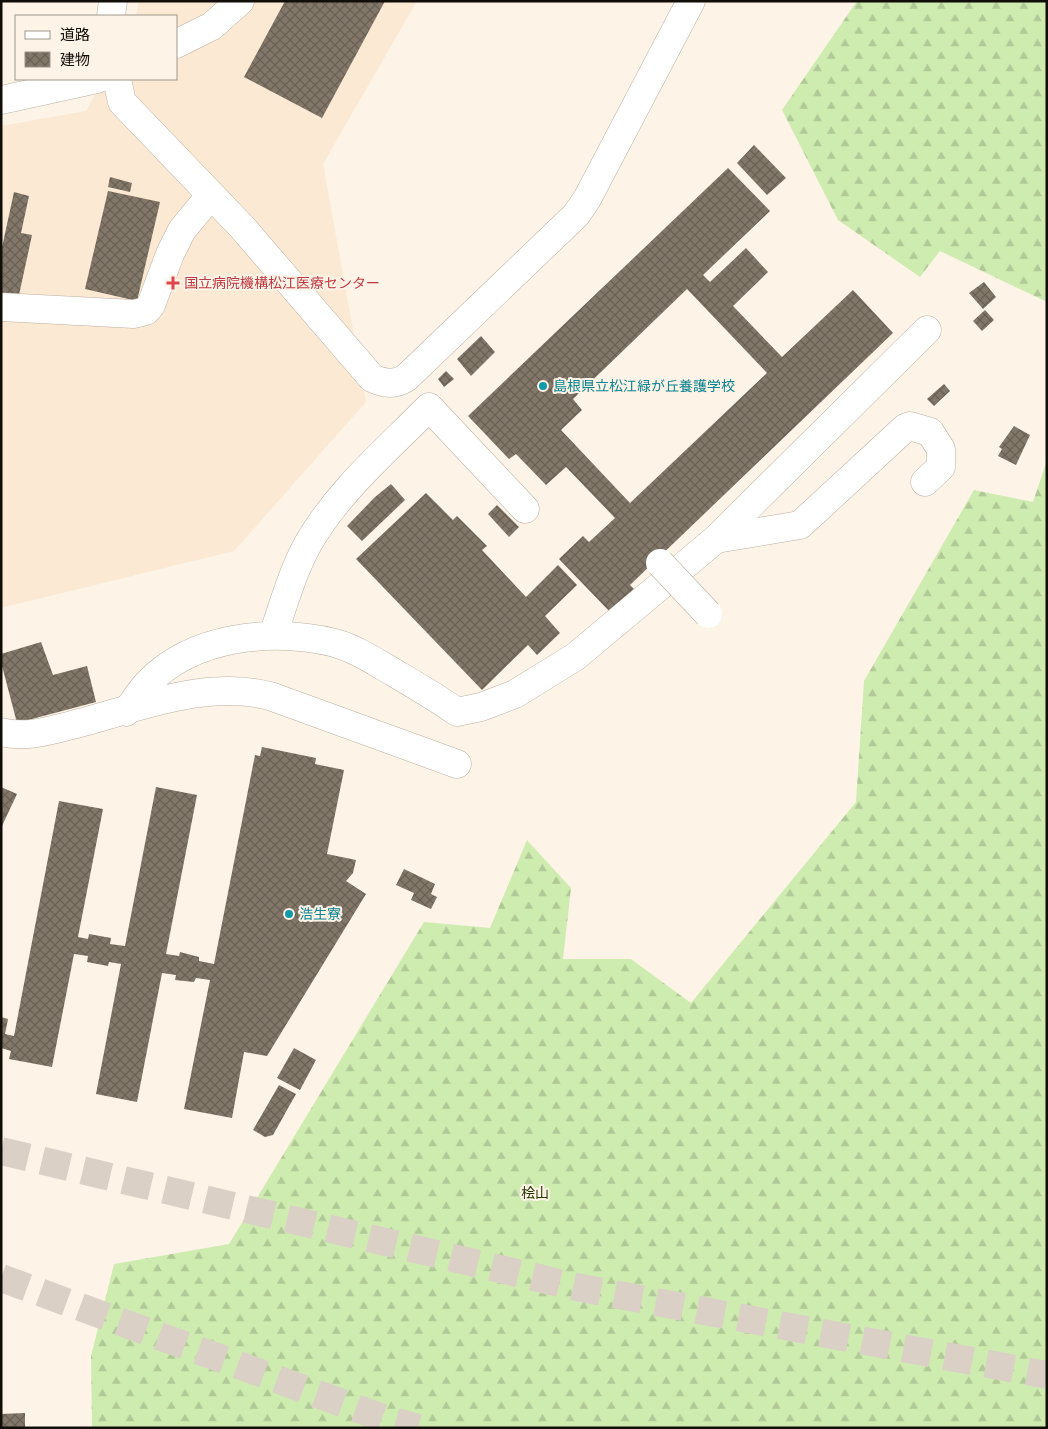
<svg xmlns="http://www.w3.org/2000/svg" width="1048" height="1429" font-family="Quicksand,'Noto Sans JP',sans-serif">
	<defs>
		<pattern id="forest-firs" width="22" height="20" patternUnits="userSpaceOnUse" patternTransform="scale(1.25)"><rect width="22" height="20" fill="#ceecb0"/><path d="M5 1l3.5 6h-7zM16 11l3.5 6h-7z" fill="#b0c996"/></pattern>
		<pattern id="building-cross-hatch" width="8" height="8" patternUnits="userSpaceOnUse" patternTransform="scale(1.25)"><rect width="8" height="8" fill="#827769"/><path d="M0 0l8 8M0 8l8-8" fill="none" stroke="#696054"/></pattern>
	</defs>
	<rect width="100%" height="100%" fill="#fdf3e7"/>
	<!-- built -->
	<polygon fill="#fbe9d3" points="139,1 417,1 323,164 366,402 234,551 1,608 1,126 86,111 104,79 176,79 176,16 136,16"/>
	<!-- forest -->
	<g fill="url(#forest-firs)">
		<polygon points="857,1 1047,1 1047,302 940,251 920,277 838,220 782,110"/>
		<polygon points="1047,460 1047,1428 92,1428 91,1356 114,1264 229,1244 424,922 490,928 527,840 571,888 563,959 631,959 691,1003 856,802 864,681 974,490 1033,502"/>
	</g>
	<!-- building -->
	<g fill="url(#building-cross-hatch)" fill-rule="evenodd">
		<polygon points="285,1 385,1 322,118 244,77"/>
		<polygon points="754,145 786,178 767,195 737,163"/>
		<path d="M728,168L770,211L703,275L710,282L746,248L768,272L733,306L782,357L853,290L893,333L630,585L634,589L610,612L559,559L583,536L589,542L615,518L566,467L546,485L516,454L509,459L468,416ZM687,289L767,373L630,503L561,430L582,410L573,399Z"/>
		<polygon points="110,177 132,183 130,192 108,187"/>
		<polygon points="108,191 160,202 137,301 85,289"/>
		<polygon points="14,192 29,196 21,233 32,235 19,295 1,293 1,252"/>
		<polygon points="984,282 996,297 983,309 969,293"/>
		<polygon points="985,310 994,320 982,331 973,321"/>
		<polygon points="481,336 495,352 471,376 457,359"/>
		<polygon points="446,371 454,379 444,387 438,379"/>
		<polygon points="944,384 950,391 934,406 927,399"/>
		<polygon points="1014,426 1030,435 1016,465 998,456 1002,449 999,447"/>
		<polygon points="391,484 405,500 362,541 347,526 375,497"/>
		<polygon points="426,493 453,520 457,516 487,546 482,550 526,597 558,565 577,585 545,616 560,633 537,655 528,645 482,690 356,559"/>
		<polygon points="497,505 519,527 509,537 488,514"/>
		<polygon points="41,642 53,675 87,666 96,702 17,723 1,662 1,654"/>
		<polygon points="262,747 316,758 315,764 344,770 327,854 356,860 353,873 346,881 366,894 267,1056 244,1052 232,1118 184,1109 210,980 196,978 194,982 175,980 176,975 162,973 137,1102 96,1094 121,964 109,962 108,966 87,962 88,956 74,954 52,1067 9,1059 11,1051 1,1048 1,1017 8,1019 5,1034 14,1036 59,801 103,809 78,937 88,939 89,934 111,938 110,944 125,946 156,787 197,795 166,954 179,956 180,952 199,957 199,961 214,964 255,755 260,756"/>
		<polygon points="1,787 17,794 1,828"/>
		<polygon points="404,869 435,884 431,894 437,897 431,909 411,900 414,893 396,885"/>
		<polygon points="294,1048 316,1060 300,1090 277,1078"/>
		<polygon points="279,1085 296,1094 273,1135 265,1137 253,1130"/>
		<polygon points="25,1413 25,1428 1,1428 1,1414"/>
	</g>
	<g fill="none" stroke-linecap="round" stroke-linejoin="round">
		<!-- major-tunnel -->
		<g stroke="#dad0c6" stroke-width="28" stroke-dasharray="28 14" stroke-linecap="butt">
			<polyline points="1,1151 576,1287 1047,1375"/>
			<polyline points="1,1278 383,1418 418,1428"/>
		</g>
		<defs>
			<g id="minor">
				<polyline points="111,16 113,1"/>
				<polyline points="176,44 212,26 240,1"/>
				<path d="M117,79L122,102L242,227L372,378C384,384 395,385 406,378L576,215L587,199L691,1"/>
				<polyline points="1,100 97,79"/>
				<polyline points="1,307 134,314 146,311 151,305 170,254 182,230 211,195"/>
				<polyline points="716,539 800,525 905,428 910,426 930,432 941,449 941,467 925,482"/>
				<path d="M273,635C284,603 293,570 309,542C340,489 387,450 429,407L525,509"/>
				<path d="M126,712C133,703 139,693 147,684C193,635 273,628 335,643C356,649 374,661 393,672C415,685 436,697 457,712L481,707L515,694L575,657L716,539L927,330"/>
				<path d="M1,732C25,738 49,731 72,725C136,709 204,679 270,696L457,764"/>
			</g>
		</defs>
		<!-- minor casing -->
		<use href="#minor" stroke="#bbafa0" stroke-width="29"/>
		<!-- minor -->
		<use href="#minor" stroke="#fff" stroke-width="28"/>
		<defs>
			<polyline id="minor-bridge" points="660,563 708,614"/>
		</defs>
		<!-- minor-bridge casing -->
		<use href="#minor-bridge" stroke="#bbafa0" stroke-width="29" stroke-linecap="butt"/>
		<!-- minor-bridge -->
		<use href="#minor-bridge" stroke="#fff" stroke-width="28"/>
	</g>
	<!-- markers -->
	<path fill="#e0444e" stroke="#fdf3e7" stroke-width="2" d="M170.5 275.5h5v5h5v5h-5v5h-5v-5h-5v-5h5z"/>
	<g fill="#0f9aa8" stroke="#fdf3e7" stroke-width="2">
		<circle cx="543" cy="386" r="5"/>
		<circle cx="289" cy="914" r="5"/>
	</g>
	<g text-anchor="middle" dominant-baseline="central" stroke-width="4" stroke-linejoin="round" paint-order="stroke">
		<!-- health labels -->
		<g font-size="14" fill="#be3a42" stroke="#fdf3e7" text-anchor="start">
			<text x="184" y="283">国立病院機構松江医療センター</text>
		</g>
		<!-- culture labels -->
		<g font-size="14" fill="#0d838f" stroke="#fdf3e7" text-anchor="start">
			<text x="553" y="386">島根県立松江緑が丘養護学校</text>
			<text x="299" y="914">浩生寮</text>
		</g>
		<!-- park labels -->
		<g font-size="14" fill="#233901" stroke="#fdf3e7">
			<text x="535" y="1193">桧山</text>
		</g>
	</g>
	<!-- border -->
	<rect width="1048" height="1429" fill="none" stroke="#110d08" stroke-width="5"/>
	<!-- legend -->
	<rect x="15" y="15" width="162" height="65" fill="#fdf3e7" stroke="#9f978e"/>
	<rect x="25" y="31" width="25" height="8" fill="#ffffff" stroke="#9f978e"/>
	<text x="60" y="40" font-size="15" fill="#110d08">道路</text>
	<rect x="25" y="52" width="25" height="15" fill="url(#building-cross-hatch)" stroke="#9f978e"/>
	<text x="60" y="65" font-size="15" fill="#110d08">建物</text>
</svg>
